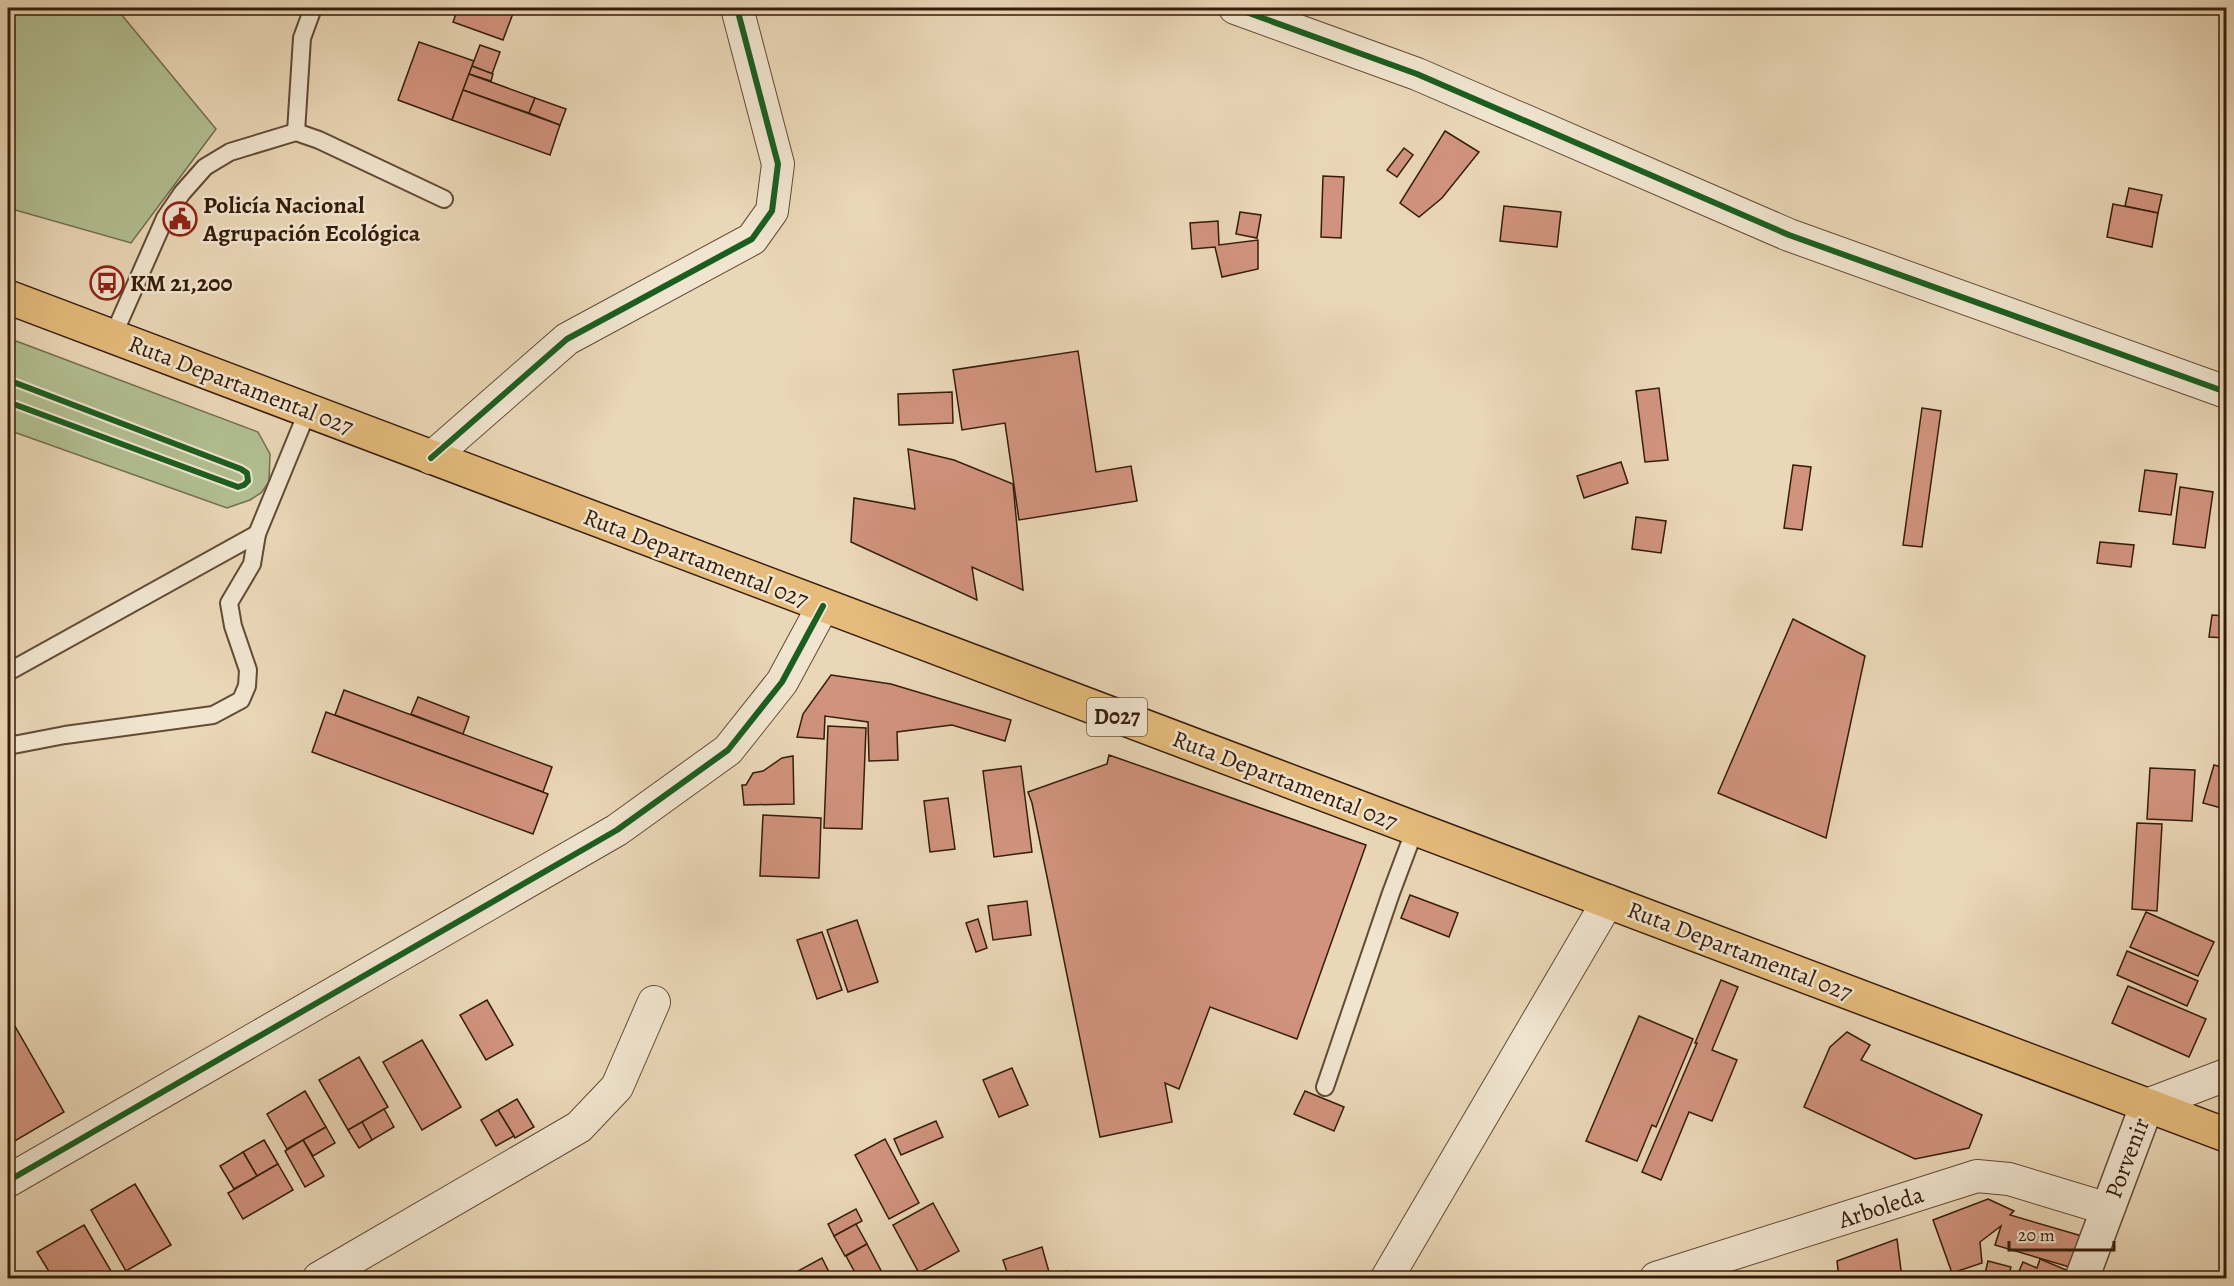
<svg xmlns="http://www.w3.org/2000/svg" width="2234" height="1286" font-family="Alegreya,serif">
	<rect width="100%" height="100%" fill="#ead7b7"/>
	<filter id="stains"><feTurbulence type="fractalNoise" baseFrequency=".00333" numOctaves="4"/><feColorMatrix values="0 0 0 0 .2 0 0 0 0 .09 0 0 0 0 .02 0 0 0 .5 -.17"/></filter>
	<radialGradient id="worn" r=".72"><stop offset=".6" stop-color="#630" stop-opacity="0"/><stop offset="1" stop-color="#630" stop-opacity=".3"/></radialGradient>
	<!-- green -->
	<g fill="#b2bf92" stroke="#746e4e" stroke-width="1.5">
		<polygon points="8,8 116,8 216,129 131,243 8,208"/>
		<polygon points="8,338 258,432 270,454 269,482 261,493 250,500 227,508 8,430"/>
	</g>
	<!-- building -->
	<g fill="#d1937e" stroke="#361c0a" stroke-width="1.5">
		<polygon points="458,8 515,8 503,40 453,22"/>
		<polygon points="419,42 474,61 452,120 398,100"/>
		<polygon points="480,45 500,52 492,74 472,66"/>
		<polygon points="472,66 493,74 491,81 469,74"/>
		<polygon points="469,74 535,98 529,113 463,90"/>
		<polygon points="463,90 560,125 550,155 452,120"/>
		<polygon points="535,98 566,109 560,125 529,113"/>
		<polygon points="1445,131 1479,152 1442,198 1419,217 1400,203"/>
		<polygon points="1404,148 1413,155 1397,177 1387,170"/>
		<polygon points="1323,176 1344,177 1341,238 1321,237"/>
		<polygon points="2129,188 2162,195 2158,213 2125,206"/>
		<polygon points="2113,204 2158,213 2152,247 2107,237"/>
		<polygon points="1504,206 1561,212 1557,247 1500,241"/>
		<polygon points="1240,212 1261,215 1257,238 1236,234"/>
		<polygon points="1218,221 1219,245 1258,240 1258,269 1222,277 1215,247 1192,249 1190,223"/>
		<polygon points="1078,351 1096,472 1131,466 1137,501 1019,520 1005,423 962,430 953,370"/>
		<polygon points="1659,388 1668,460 1645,462 1636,391"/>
		<polygon points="952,392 953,423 899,425 898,394"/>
		<polygon points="1922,408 1941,411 1922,547 1903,545"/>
		<polygon points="908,449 954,460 1013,484 1023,590 972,567 977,600 851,542 854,498 915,509"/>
		<polygon points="1621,462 1628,483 1584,498 1577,476"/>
		<polygon points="1793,465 1811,467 1802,530 1784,528"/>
		<polygon points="2145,470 2177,474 2171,515 2139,511"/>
		<polygon points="2180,487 2213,492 2205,548 2173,544"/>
		<polygon points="1636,517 1666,521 1661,553 1632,549"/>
		<polygon points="2100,542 2134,545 2131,567 2097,563"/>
		<polygon points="2212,615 2226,616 2226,638 2209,637"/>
		<polygon points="1793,619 1865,656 1826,838 1718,793"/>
		<polygon points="831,675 891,684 1011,720 1005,741 952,725 897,732 898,760 869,761 868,722 825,716 824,739 797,737 803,714"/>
		<polygon points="344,690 552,767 543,792 335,715"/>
		<polygon points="418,697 469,717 463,734 411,714"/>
		<polygon points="326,712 548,794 533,834 312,752"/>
		<polygon points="828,726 866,728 862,829 824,828"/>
		<polygon points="1109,755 1366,845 1297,1039 1210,1007 1179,1089 1165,1083 1172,1122 1100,1137 1032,803 1028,792 1107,764"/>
		<polygon points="793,756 794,804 744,805 742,785 746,785 753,773 763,771 782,758"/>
		<polygon points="2214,765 2226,768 2225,809 2203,803"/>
		<polygon points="1021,766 1032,852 994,857 983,771"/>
		<polygon points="2150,768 2195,770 2192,821 2147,819"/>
		<polygon points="948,798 955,849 930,852 924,801"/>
		<polygon points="763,815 821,818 819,878 760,876"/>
		<polygon points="2137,823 2162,824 2157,911 2132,909"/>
		<polygon points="1410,895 1458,913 1449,937 1401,918"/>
		<polygon points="1027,901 1031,935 993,940 988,906"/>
		<polygon points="2146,912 2214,942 2198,976 2130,947"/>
		<polygon points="978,919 987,948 976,952 966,923"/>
		<polygon points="857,920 878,982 848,992 827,930"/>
		<polygon points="822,932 842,990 817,999 797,940"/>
		<polygon points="2127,951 2198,981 2187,1006 2117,975"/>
		<polygon points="1721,980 1738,987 1712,1050 1737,1060 1712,1121 1689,1112 1661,1180 1642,1172 1697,1043 1695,1043"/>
		<polygon points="2128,986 2206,1019 2189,1057 2112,1023"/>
		<polygon points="487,1000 513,1045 486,1060 460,1015"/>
		<polygon points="8,1014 64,1112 8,1145"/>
		<polygon points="1639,1016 1693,1039 1656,1127 1652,1125 1637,1161 1586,1141"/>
		<polygon points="1847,1032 1870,1045 1861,1060 1982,1115 1969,1148 1915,1159 1804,1107 1830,1047"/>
		<polygon points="422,1040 461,1107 422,1130 383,1062"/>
		<polygon points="359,1057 388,1107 348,1130 319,1080"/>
		<polygon points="1012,1068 1028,1105 999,1117 983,1080"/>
		<polygon points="305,1091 326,1127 287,1149 267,1114"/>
		<polygon points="1305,1091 1344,1107 1334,1131 1294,1114"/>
		<polygon points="517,1099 534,1127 515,1138 498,1110"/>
		<polygon points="384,1109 394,1127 372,1140 362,1122"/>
		<polygon points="498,1110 514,1136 496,1146 481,1120"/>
		<polygon points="936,1121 943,1137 901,1155 894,1139"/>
		<polygon points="362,1122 372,1140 359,1148 348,1130"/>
		<polygon points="326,1127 335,1143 313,1156 303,1140"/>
		<polygon points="885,1139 919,1203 889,1219 855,1155"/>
		<polygon points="264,1140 278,1164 257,1176 243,1152"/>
		<polygon points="303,1140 324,1176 305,1187 285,1151"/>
		<polygon points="243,1152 257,1176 234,1189 220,1166"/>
		<polygon points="278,1164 293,1190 243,1219 228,1193"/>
		<polygon points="135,1184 171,1245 126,1271 91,1210"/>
		<polygon points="1988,1199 2014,1211 2010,1215 2082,1236 2073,1268 1995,1245 2001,1226 1980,1242 1982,1263 1952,1273 1933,1220"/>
		<polygon points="933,1203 959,1251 919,1273 893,1225"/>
		<polygon points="856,1209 862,1221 834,1236 828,1224"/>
		<polygon points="856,1224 867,1244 845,1256 834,1236"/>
		<polygon points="84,1225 115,1278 53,1278 37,1252"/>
		<polygon points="1897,1239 1902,1278 1839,1278 1837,1261"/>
		<polygon points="867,1244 885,1278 858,1278 846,1256"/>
		<polygon points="1042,1247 1049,1272 1028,1278 1009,1278 1003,1260"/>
		<polygon points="822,1258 832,1278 788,1278 787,1277"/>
		<polygon points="2040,1259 2078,1275 2076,1278 2016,1278 2023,1262 2037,1268"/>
		<polygon points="1988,1261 2011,1267 2008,1278 1984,1278"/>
		<polygon points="1067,1271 1069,1278 1042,1278"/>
		<polygon points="1803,1273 1803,1278 1777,1278 1777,1275"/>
	</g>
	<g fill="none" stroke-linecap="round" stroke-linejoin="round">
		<defs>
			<g id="service">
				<polyline points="296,132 302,38 313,8"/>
				<polyline points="113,336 165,218 182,193 205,167 230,152 296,132 319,140 444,199"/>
				<polyline points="8,672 257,534"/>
				<polyline points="8,746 65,735 213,715 241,700 247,686 248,670 233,626 229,603 252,564 257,534 308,410"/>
				<polyline points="1325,1087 1391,893 1415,829"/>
			</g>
			<g id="minor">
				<polyline points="1235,8 1417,74 1789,235 2226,392"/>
				<polyline points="431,458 567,339 752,239 772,211 778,164 737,8"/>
				<polyline points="2147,1105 2226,1075"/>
				<polyline points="8,1181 617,830 728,750 782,682 823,606"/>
				<polyline points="319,1278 579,1127 617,1087 654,1002"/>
				<polyline points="1387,1278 1608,901"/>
				<polyline points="1656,1278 1977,1176 2009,1179 2108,1209"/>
			</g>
			<polyline id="tertiary" points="2082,1278 2147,1105"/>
			<polyline id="primary" points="8,297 2226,1135"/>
		</defs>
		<!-- service casing -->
		<use href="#service" stroke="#634b35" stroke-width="20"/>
		<!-- minor casing -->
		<use href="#minor" stroke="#634b35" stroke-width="34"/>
		<!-- tertiary casing -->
		<use href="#tertiary" stroke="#634b35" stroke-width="36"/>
		<!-- primary casing -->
		<use href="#primary" stroke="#361c0a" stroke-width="36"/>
		<!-- service -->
		<use href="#service" stroke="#f1e5d0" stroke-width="16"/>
		<!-- minor -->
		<use href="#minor" stroke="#f1e5d0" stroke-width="32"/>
		<!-- tertiary -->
		<use href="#tertiary" stroke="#f1e5d0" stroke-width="33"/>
		<!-- primary -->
		<use href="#primary" stroke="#e5bc7c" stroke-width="33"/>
		<defs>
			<g id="cycleway">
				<polyline points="1235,8 1417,74 1789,235 2226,392"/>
				<polyline points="8,380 241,469 247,473 248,481 244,485 238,487 8,402"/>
				<polyline points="431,458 567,339 752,239 772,211 778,164 737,8"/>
				<polyline points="8,1181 617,830 728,750 782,682 823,606"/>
			</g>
		</defs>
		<!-- cycleway casing -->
		<use href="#cycleway" stroke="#f1e5d0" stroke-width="10"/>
		<!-- cycleway -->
		<use href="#cycleway" stroke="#1b5e20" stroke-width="6"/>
	</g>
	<!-- icons -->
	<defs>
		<symbol id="civic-ring" viewBox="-11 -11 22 22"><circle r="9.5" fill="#f1e5d0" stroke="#8f2418" stroke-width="1.5"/><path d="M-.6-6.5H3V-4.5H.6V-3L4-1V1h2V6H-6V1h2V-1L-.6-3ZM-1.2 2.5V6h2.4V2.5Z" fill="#8f2418"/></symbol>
		<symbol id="bus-ring" viewBox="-11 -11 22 22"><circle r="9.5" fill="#f1e5d0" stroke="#8f2418" stroke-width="1.5"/><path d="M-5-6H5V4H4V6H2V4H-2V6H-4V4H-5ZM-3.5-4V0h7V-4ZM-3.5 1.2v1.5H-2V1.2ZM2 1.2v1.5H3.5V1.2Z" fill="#8f2418"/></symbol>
	</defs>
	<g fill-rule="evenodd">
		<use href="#civic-ring" x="161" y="200" width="38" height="38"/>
		<use href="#bus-ring" x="88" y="264" width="38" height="38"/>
	</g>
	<g text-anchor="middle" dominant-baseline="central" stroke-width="5" stroke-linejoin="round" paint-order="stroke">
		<!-- shield labels -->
		<rect fill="#f1e5d0" stroke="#6e5845" stroke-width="1.5" x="1087" y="698" width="60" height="38" rx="4.5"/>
		<g font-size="22" font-weight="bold" fill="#361c0a">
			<text x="1117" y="717">D027</text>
		</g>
		<!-- poi labels -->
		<g font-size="24" font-weight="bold" fill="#361c0a" stroke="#f1e5d0" text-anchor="start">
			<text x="203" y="205">Policía Nacional<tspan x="203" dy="28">Agrupación Ecológica</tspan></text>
			<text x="130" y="283">KM 21,200</text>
		</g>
		<!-- street labels -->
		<g font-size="24" fill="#361c0a" stroke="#f1e5d0">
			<text transform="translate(241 385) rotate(21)">Ruta Departamental 027</text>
			<text transform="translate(696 558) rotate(21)">Ruta Departamental 027</text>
			<text transform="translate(1285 780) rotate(21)">Ruta Departamental 027</text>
			<text transform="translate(1740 951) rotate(21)">Ruta Departamental 027</text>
			<text transform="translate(2127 1158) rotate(-69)">Porvenir</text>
			<text transform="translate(1881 1207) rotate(-18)">Arboleda</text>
		</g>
	</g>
	<!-- margin -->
	<rect width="2234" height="1286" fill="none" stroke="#ead7b7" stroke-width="30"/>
	<rect x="9" y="9" width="2216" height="1268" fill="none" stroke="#361c0a" stroke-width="3"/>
	<rect x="15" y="15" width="2204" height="1256" fill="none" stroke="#361c0a" stroke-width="1.5"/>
	<!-- scale -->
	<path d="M2009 1241v9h105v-9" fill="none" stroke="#361c0a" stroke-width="3"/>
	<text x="2018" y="1241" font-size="18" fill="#361c0a" stroke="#f1e5d0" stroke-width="4.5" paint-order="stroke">20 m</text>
	<rect width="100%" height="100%" filter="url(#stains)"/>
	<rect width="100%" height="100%" fill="url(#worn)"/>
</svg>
